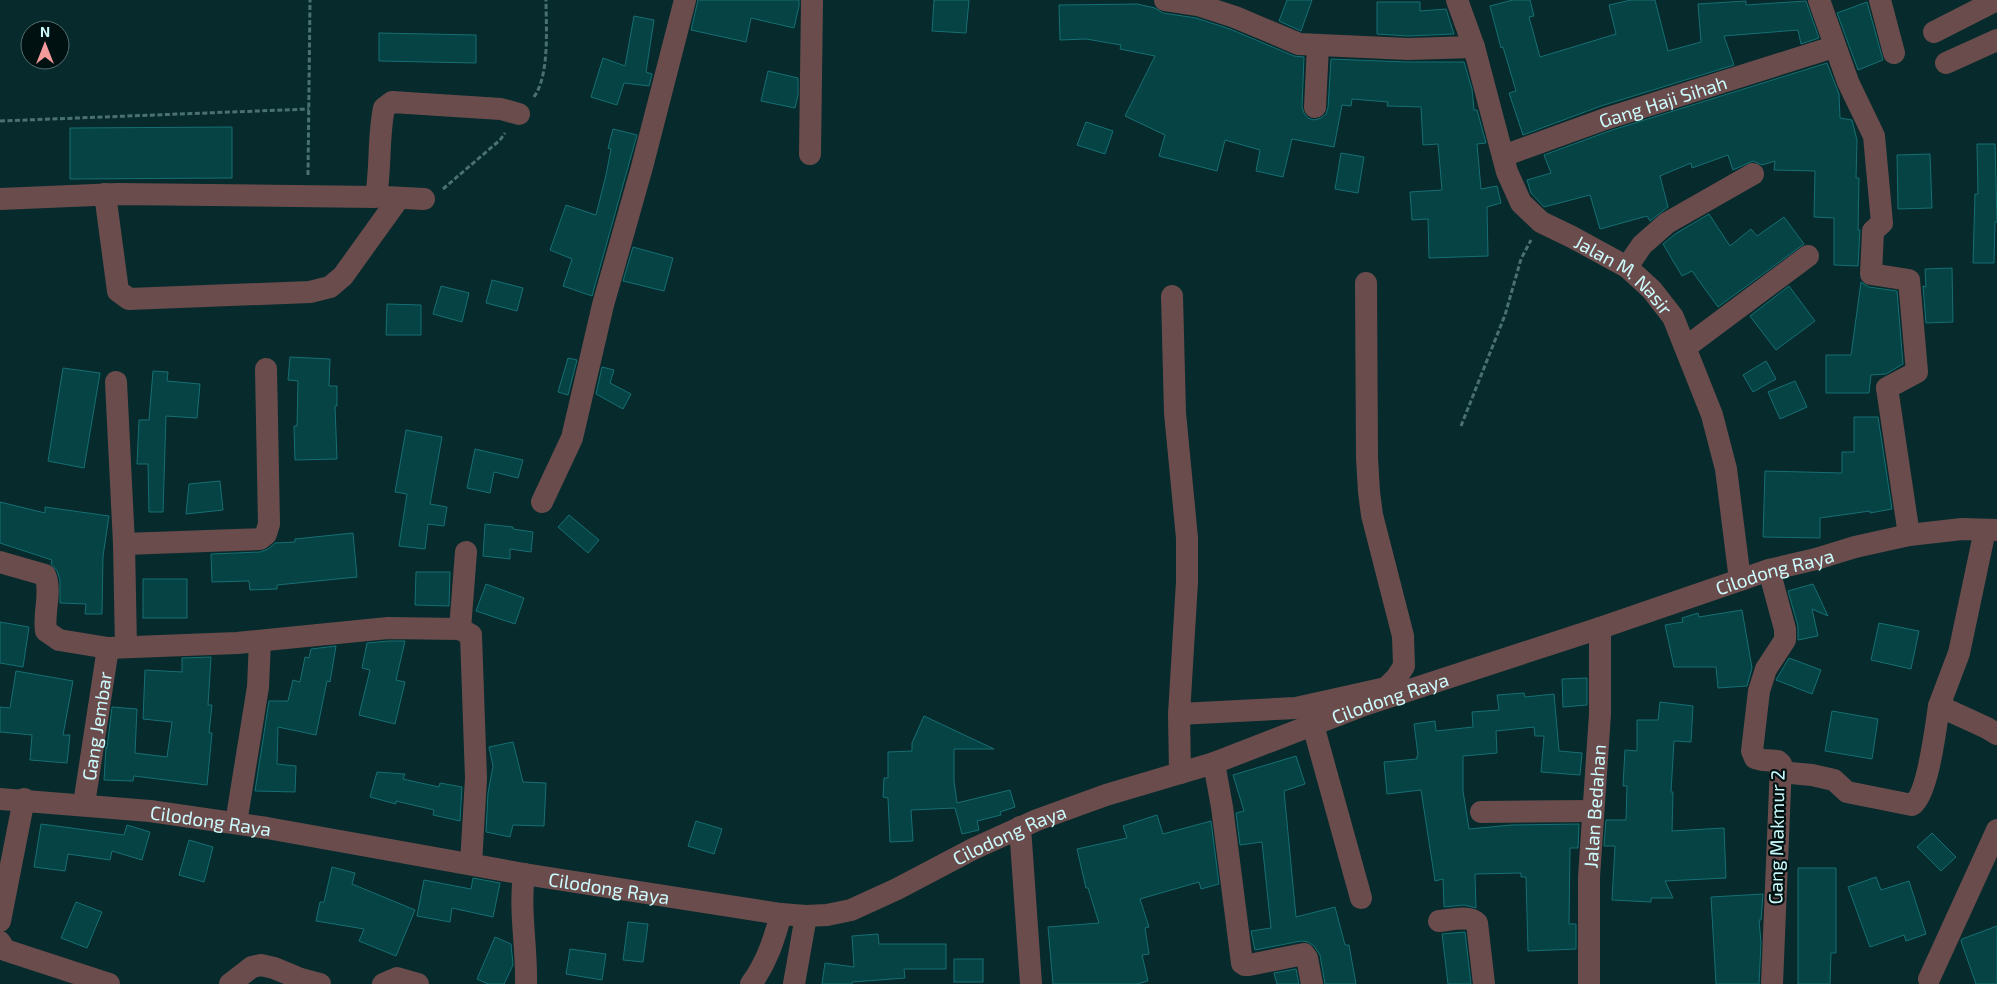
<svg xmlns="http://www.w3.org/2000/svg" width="1997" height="984" font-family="'Exo 2',sans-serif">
	<rect width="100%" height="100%" fill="#072a2c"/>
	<!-- building -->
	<g fill="#064345" stroke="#166f73">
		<polygon points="698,0 799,0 799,6 794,28 751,18 746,42 691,30"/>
		<polygon points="934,0 969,0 966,33 932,31"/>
		<polygon points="1287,0 1312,0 1301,31 1279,21"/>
		<polygon points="1513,0 1530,0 1534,16 1529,17 1540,57 1616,34 1609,5 1631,0 1655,0 1668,51 1701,42 1698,4 1746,1 1746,5 1806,1 1819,38 1801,44 1798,30 1724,36 1734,65 1601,106 1523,135 1509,93 1516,91 1503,47 1501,48 1490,6"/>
		<polygon points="1377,2 1420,2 1420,11 1446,9 1454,34 1408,36 1377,34"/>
		<polygon points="1867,2 1883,60 1858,70 1837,13"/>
		<polygon points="1137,4 1155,8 1163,13 1196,18 1230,29 1294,56 1304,57 1302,107 1304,113 1308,118 1314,120 1321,118 1326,114 1328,108 1331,59 1407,62 1464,62 1472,89 1474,110 1477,110 1486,143 1477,144 1481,189 1497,186 1501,203 1487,207 1488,256 1429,258 1428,219 1412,220 1410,192 1442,190 1438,144 1423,145 1421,107 1387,106 1388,102 1352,99 1351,106 1342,105 1334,147 1292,139 1283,177 1256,171 1260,150 1225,140 1217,171 1159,156 1165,135 1125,116 1155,56 1120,49 1121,45 1086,39 1060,40 1059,5"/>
		<polygon points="634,16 654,20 646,72 652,74 649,86 624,83 617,105 591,97 603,58 625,66"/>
		<polygon points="379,33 476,35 476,63 379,61"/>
		<polygon points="1827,63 1839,94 1840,118 1852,120 1857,140 1856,178 1859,178 1858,230 1860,230 1858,266 1834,265 1834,218 1814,217 1815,171 1774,170 1775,161 1762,165 1753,161 1733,170 1728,155 1692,168 1691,163 1660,176 1668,207 1650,221 1647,216 1600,229 1590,195 1544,207 1531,193 1527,180 1551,173 1544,155 1609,131"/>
		<polygon points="768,71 798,78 798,95 795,108 761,101"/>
		<polygon points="1086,122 1113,131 1105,154 1077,145"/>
		<polygon points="232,127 232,178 70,179 70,128"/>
		<polygon points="613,129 637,135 592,296 563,286 572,259 550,250 566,205 596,215 606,175 611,149 608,148"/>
		<polygon points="1977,144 1995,144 1997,222 1995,222 1994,263 1973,263 1975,194 1978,194"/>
		<polygon points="1341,153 1364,157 1358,193 1335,189"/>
		<polygon points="1930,154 1932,208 1898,209 1897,155"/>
		<polygon points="1709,214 1730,246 1751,229 1757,236 1784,217 1804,244 1718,307 1692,271 1682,276 1663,244 1675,234"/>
		<polygon points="633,247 673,258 664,291 623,281"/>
		<polygon points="1952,268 1953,322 1926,323 1923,286 1926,287 1925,269"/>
		<polygon points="492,280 523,288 517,311 486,303"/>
		<polygon points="1861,282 1869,287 1897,291 1903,364 1886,374 1871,375 1869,393 1826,393 1826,355 1851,355"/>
		<polygon points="441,286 469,293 462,322 433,314"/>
		<polygon points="1789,286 1815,321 1776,350 1750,316"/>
		<polygon points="387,304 421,305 421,335 386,335"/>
		<polygon points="290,357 330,359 329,386 337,386 337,406 335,406 337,459 295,460 294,426 297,426 298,381 288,380"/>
		<polygon points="568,358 577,360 568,395 558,392"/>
		<polygon points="1766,361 1776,379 1753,392 1743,375"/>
		<polygon points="602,367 614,370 610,383 631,394 623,409 596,394"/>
		<polygon points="63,368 100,373 84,468 48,461"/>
		<polygon points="153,371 168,372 167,381 200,384 197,418 166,416 163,512 149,512 148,464 137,464 139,420 149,420"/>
		<polygon points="1795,381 1807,407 1780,419 1768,392"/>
		<polygon points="1854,417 1878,417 1892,509 1870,513 1870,511 1820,518 1820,538 1763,537 1765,471 1842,473 1842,452 1854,452"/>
		<polygon points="406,430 442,437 430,504 447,507 444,526 428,524 425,549 399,546 407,494 395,492"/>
		<polygon points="475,449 523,460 518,478 494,472 490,493 467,488"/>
		<polygon points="220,481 223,510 186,514 189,484"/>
		<polygon points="0,502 45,513 45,507 109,516 103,556 102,614 85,614 86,604 60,603 60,580 57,571 51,564 52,560 0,543"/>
		<polygon points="569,515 599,540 588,553 558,527"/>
		<polygon points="485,524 513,527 513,529 533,532 531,552 510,549 510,559 483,556"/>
		<polygon points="353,533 357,577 277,585 277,589 250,590 249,581 212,582 211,554 260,552 268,549 275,543 295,542 295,539"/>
		<polygon points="416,572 450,572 449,606 415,605"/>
		<rect x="143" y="579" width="44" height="39"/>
		<polygon points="486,584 524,598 515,624 476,611"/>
		<polygon points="1813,584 1828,616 1812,609 1818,636 1798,640 1798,626 1788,591"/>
		<polygon points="1742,610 1752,668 1747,686 1718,688 1716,667 1674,667 1665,625 1683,622 1682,618 1698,613 1699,617"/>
		<polygon points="0,622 29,627 23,667 0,663"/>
		<polygon points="1879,623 1919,631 1911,669 1871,660"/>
		<polygon points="389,641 405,641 396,680 405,682 395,724 359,715 370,670 362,668 367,643"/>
		<polygon points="336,646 330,682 327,681 316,735 278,727 277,764 296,766 295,792 255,791 269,701 288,701 293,680 300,682 305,657 309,658 311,649"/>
		<polygon points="211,657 208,705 212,705 209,733 212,733 207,785 134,776 133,781 104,780 106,747 107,748 112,707 137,709 135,753 167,757 172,722 143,719 145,670 182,672 182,658"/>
		<polygon points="1789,658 1821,670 1812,694 1776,680"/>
		<polygon points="16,671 73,681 63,735 70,735 67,763 30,760 32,735 0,732 0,707 10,708"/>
		<polygon points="1587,678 1587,705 1563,707 1562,679"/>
		<polygon points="1524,693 1525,697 1554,694 1559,751 1582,753 1580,775 1541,772 1544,736 1535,736 1534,727 1496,731 1497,753 1463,756 1463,791 1469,829 1511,825 1579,824 1578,848 1570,848 1569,924 1576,924 1576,949 1528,951 1526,877 1521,877 1521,873 1475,874 1476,908 1464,905 1444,907 1443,879 1435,881 1421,790 1387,794 1384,762 1417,759 1417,756 1418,755 1414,724 1435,721 1436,731 1473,727 1472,712 1499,710 1497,695"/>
		<polygon points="1660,702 1693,706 1691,742 1674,741 1671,792 1673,792 1672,831 1724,828 1726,878 1665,881 1673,898 1651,898 1651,902 1612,900 1615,846 1604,846 1606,820 1626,820 1627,786 1623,786 1625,750 1637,751 1637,720 1658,720"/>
		<polygon points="1832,711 1878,719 1872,759 1825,751"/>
		<polygon points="924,716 994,749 954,749 954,781 957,803 1010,790 1015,807 1000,812 1001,815 977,821 979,830 962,834 955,808 911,810 913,841 890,842 888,798 883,797 884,778 888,778 888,752 912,751 912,743"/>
		<polygon points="513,742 523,782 546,783 544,826 513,825 510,837 486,832 488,793 493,766 489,747"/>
		<polygon points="1296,756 1305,784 1284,791 1296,917 1335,907 1345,945 1349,945 1356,984 1325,984 1320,955 1314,946 1308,942 1301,941 1255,950 1251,931 1271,928 1262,842 1240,845 1236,813 1244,811 1233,775"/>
		<polygon points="377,772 405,774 403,779 439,787 440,783 462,787 460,821 433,815 434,810 396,801 396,804 370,797"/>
		<polygon points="1157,815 1163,834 1211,821 1219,884 1201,889 1199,882 1140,899 1149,927 1145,928 1149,954 1142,955 1148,981 1137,984 1053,984 1048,927 1099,923 1088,888 1086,888 1077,849 1127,838 1123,826"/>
		<polygon points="696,821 722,829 714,854 688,846"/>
		<polygon points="41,824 124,835 127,825 150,832 142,860 112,851 110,860 68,854 65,871 34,867"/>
		<polygon points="1932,833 1956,857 1941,871 1917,847"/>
		<polygon points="189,840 213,847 204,882 179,875"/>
		<polygon points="332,867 355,873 352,884 415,910 396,956 359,941 364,929 316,921 320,902 324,902"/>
		<polygon points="1798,868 1836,868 1836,953 1831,953 1830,984 1798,984"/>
		<polygon points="1876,877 1881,890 1909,881 1926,934 1906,941 1904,935 1870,947 1848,887"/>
		<polygon points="473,878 500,883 493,917 452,908 450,922 417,916 424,880 471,889"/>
		<polygon points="1763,894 1761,920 1759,920 1761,943 1759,984 1716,984 1711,897"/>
		<polygon points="76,902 102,912 87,948 61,938"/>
		<polygon points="628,922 648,924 643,962 623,960"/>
		<polygon points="1997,926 1997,984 1976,984 1961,941 1962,939"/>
		<polygon points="1465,932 1471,984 1448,984 1442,934"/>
		<polygon points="878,934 879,944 946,944 946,969 904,969 905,978 852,982 852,984 822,984 825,963 854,967 852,936"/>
		<polygon points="495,937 511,944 513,965 504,984 488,984 477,979"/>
		<polygon points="570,949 606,954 602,980 566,974"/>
		<rect x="954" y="959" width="29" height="23"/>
		<polygon points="1296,969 1299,984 1277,984 1274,973"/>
	</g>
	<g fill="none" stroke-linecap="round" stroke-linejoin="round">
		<!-- path -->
		<g stroke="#497173" stroke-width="3" stroke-dasharray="5 2.5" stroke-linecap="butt">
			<path d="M534,97C550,74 546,27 546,0"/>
			<polyline points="0,121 309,109"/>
			<polyline points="308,175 310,0"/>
			<polyline points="443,189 500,140 505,133"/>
			<polyline points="1461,426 1505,315 1521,259 1531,240"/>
		</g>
		<!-- minor -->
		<g stroke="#6b4c4c" stroke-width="22">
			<polyline points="1165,0 1198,5 1235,17 1299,44 1408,49 1474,47"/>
			<path id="s1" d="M1457,0L1474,47L1507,172L1521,203L1541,222L1572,237L1627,267L1652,290L1673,317L1712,415L1726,469L1740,580"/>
			<polyline points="1819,0 1848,82 1874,136 1882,223 1873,231 1871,274 1909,280 1917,372 1887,388 1909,535"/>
			<polyline points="1880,0 1894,53"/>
			<polyline points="1934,32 1997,0"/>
			<polyline points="1946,63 1997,40"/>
			<polyline points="1315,107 1318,46"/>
			<polyline points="810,154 812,0"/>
			<path id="s2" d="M1503,156L1605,119L1824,50"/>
			<polyline points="105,194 118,291 129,299 310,292 330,287 343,276 399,198"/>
			<polyline points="385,197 424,199"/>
			<path d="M0,199L118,194L376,197C381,167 378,137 384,108L392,102L501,109L519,114"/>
			<polyline points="1627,267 1642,245 1667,223 1753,174"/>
			<polyline points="1172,296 1175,413 1187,538 1187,582 1179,714 1180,773"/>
			<polyline points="1686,347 1808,256"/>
			<polyline points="116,382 124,544 126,647"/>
			<polyline points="542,502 572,438 603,305 642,167 685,0"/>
			<polyline points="1985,530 1959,653 1939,706 1987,728 1997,734"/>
			<polyline points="124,544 260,539 266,534 269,524 266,369"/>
			<path d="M0,562L45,575C52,591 43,613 46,631L59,640L108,648L237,643L388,628L460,629L471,635L476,778L471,864"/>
			<polyline points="1769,570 1785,629 1785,640 1766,669 1759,691 1752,751 1755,758 1763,760 1778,761 1781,764 1772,984"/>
			<polyline points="460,629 466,552"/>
			<polyline points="1179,714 1296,708 1386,688 1397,677 1404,666 1403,636 1372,515 1369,492 1367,458 1366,283"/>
			<polyline points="1313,725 1361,898"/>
			<polyline points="1214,763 1222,807 1242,963 1245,965 1249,965 1304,954 1307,958 1312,984"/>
			<path d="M1780,772L1812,775L1834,780L1847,792L1912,805C1928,795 1936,726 1939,706"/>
			<path id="s3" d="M0,799L150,811L267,828L524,874L697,901L781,914L806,916L827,915L851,910L897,889L973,849L1037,820L1106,795L1214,763L1364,705L1600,628L1769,570L1816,559L1855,547L1909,535L1962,529L1997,530"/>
			<path id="s4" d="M84,804L108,648"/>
			<polyline points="1481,812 1592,811"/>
			<polyline points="236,823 258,687 260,641"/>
			<polyline points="1020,827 1031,984"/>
			<path d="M524,874C519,911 527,947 526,984"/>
			<polyline points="0,921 24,799"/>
			<path d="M1439,921C1450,920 1469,915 1477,923L1484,984"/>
			<polyline points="0,942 5,950 109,984"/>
			<polyline points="1929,979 1997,830"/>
			<polyline points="230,984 252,967 261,965 274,968 298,978 320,984"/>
			<polyline points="383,984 397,978 418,984"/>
			<path d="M751,984C767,962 774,940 781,914"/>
			<polyline points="794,984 806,916"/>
			<path id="s5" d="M1589,984V877L1600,714V628"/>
		</g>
	</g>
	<g text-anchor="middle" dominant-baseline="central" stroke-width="4.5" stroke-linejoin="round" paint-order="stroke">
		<!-- street labels -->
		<g font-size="19" fill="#cbfbfd" stroke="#001112">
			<text stroke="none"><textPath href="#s2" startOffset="169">Gang Haji Sihah</textPath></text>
			<text stroke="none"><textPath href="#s1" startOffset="340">Jalan M. Nasir</textPath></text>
			<text stroke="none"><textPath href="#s3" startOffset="1846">Cilodong Raya</textPath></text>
			<text stroke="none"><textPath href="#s3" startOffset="1441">Cilodong Raya</textPath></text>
			<text stroke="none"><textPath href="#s4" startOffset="79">Gang Jembar</textPath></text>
			<text stroke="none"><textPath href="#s5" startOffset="178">Jalan Bedahan</textPath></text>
			<text stroke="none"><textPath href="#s3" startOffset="212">Cilodong Raya</textPath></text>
			<text stroke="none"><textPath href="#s3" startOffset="1036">Cilodong Raya</textPath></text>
			<text transform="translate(1776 837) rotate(-89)">Gang Makmur 2</text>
			<text stroke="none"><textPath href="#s3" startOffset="616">Cilodong Raya</textPath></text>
		</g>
	</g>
	<!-- north arrow -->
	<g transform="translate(45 45)"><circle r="24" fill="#001112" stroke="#516f70"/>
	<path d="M0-4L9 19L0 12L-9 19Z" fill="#f59b9c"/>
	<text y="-8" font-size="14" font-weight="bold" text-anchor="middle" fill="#cbfbfd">N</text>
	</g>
</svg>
